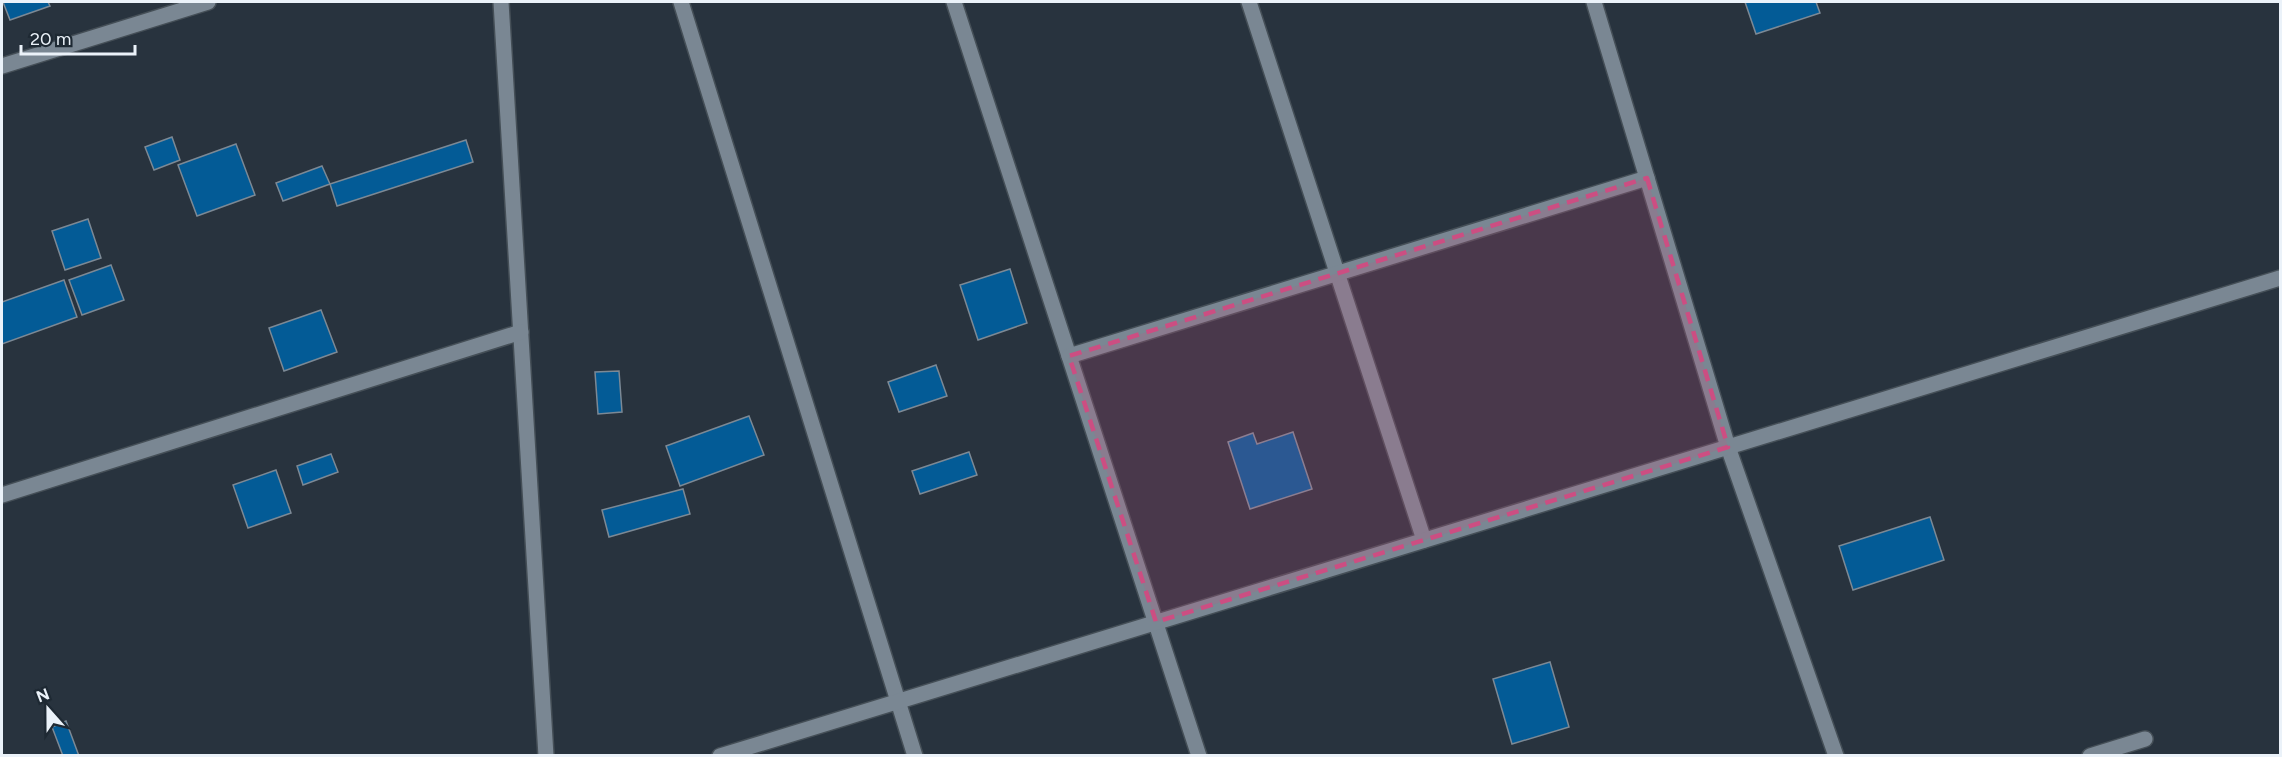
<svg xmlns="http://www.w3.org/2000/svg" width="2282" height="757" font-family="Figtree,sans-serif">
	<rect width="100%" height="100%" fill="#28333e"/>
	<!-- building -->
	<g fill="#035b96" stroke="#7c8995" stroke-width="1.5">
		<polygon points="3,2 48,2 50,6 10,20"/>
		<polygon points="1745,2 1816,2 1820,13 1756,34"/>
		<polygon points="172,137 180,160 154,170 145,147"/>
		<polygon points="466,140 473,162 337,206 330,184"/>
		<polygon points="236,144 255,195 197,216 178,165"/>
		<polygon points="322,166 330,184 283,201 276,183"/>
		<polygon points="88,219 101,258 65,270 52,231"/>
		<polygon points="111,265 124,300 82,315 69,280"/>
		<polygon points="1010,269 1027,323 978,340 960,285"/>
		<polygon points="64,280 77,317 2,344 2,302"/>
		<polygon points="321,310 337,352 284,371 269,328"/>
		<polygon points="936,365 947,396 899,412 888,382"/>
		<polygon points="619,371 622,412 598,414 595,372"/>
		<polygon points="749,416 764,455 680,486 666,446"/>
		<polygon points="1293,432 1312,489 1250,509 1228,442 1253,433 1257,444"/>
		<polygon points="969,452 977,475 920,494 912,471"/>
		<polygon points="331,454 338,472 303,485 297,466"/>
		<polygon points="276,470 291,513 248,528 233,485"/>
		<polygon points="683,489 690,514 609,537 602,510"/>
		<polygon points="1930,517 1944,560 1853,590 1839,546"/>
		<polygon points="1550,662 1569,727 1512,744 1493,679"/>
		<polygon points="66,721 79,756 63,756 52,727"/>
	</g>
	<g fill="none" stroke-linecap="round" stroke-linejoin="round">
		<defs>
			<g id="street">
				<polyline points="501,2 546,756"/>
				<polyline points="681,2 915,756"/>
				<polyline points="954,2 1199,756"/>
				<polyline points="1249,2 1424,540"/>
				<polyline points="1594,2 1728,447 1836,756"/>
				<polyline points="2,66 208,2"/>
				<polyline points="1069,356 1647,178"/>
				<polyline points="2,495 521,332"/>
				<polyline points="720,756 2280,278"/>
				<polyline points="2090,756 2145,739"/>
			</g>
		</defs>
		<!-- street casing -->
		<use href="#street" stroke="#454f57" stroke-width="18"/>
		<!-- street -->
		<use href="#street" stroke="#7a8793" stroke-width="15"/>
	</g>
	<!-- marked area -->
	<path fill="#cc4e82" fill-opacity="0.2" stroke="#cc4e82" stroke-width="4.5" stroke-dasharray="12 8" stroke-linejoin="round" d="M1647,178L1728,447L1156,622L1069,356Z"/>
	<!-- border -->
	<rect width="2282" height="757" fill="none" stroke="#ebf2f9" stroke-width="6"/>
	<!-- north arrow -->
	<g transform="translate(48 709) rotate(339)" stroke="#1e2933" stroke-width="4.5" paint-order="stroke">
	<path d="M0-4.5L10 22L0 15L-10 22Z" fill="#ebf2f9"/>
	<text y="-9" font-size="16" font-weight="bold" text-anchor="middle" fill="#ebf2f9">N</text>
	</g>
	<!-- scale -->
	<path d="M21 45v9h114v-9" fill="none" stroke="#ebf2f9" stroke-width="3"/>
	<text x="30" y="45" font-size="18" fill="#ebf2f9" stroke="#1e2933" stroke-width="4.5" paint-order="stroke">20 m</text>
</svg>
